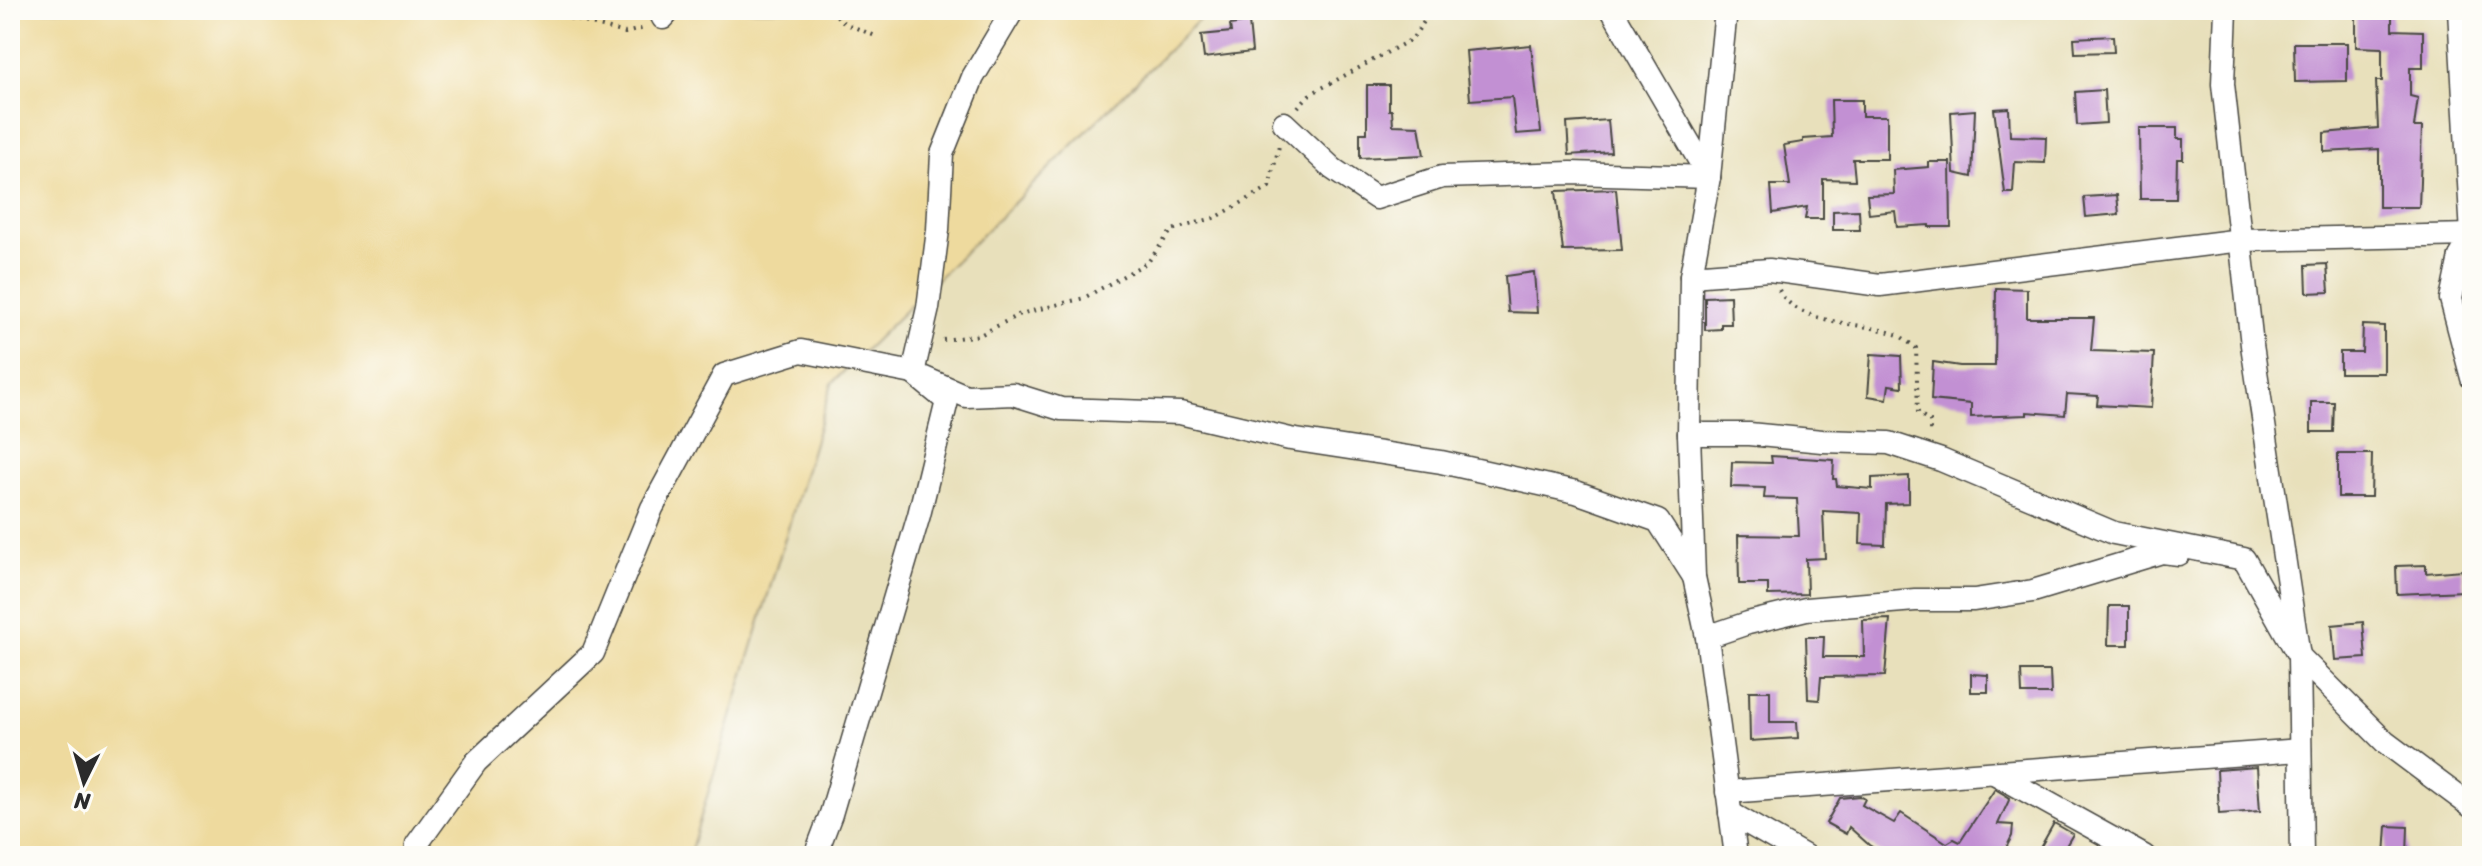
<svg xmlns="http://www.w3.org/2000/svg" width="2482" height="866" font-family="Sriracha,sans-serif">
	<rect width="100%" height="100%" fill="#fdfcf7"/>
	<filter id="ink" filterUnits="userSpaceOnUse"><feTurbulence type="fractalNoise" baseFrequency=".0125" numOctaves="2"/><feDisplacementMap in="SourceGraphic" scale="16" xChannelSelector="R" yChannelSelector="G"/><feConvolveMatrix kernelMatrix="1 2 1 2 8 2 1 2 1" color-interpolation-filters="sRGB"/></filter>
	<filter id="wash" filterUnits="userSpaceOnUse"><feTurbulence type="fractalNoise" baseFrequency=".006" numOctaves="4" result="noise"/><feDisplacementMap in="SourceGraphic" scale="32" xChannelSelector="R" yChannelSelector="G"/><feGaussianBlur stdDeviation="1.8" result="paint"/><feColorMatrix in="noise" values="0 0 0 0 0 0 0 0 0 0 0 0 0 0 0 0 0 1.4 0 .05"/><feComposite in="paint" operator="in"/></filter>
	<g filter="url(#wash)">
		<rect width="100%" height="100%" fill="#e8e0bb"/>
		<!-- sand -->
		<polygon fill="#eeda9e" stroke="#8c8264" stroke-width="2" points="10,10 1209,10 832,383 689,856 10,856"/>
		<g id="blocks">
			<!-- building -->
			<g fill="#c290d3">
				<polygon points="2356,10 2392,10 2392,30 2423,31 2423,68 2410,68 2410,96 2418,98 2414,127 2422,127 2419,207 2379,207 2379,149 2324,152 2324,133 2378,128 2376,81 2382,81 2382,48 2356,47"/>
				<polygon points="1249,22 1252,52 1204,58 1201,35 1231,32 1230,25"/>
				<polygon points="2113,36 2114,52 2075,53 2074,38"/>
				<polygon points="2294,43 2347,43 2347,81 2295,82"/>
				<polygon points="1531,45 1541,132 1516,134 1512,97 1470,100 1466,51"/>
				<polygon points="1367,85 1389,85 1389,110 1392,110 1393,125 1419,126 1424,155 1360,158 1360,133 1367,133"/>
				<polygon points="2104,90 2106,123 2077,125 2075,92"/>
				<polygon points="1831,100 1862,100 1862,116 1887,116 1887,159 1853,159 1855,180 1823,179 1823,219 1805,219 1807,207 1773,213 1771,185 1790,185 1784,145 1803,142 1803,139 1832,137"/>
				<polygon points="2009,108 2010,136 2046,137 2045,163 2015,162 2013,193 2005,193 1994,109"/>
				<polygon points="1975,110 1972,177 1954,173 1951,112"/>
				<polygon points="1608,120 1611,152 1569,155 1567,123"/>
				<polygon points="2139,128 2177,128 2177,139 2183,139 2183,159 2177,159 2176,199 2140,199"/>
				<polygon points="1929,162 1950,162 1951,227 1929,227 1929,225 1897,227 1895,211 1869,214 1867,195 1894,194 1893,170 1929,167"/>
				<polygon points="1616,189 1622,250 1563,251 1556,191"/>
				<polygon points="2117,195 2119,214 2086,217 2084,197"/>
				<polygon points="1859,210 1860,230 1833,230 1833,211"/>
				<polygon points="2327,264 2329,292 2307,293 2306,265"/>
				<polygon points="1534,272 1537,313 1508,312 1505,276"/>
				<polygon points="1996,288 2027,289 2027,318 2094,318 2091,351 2154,353 2151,408 2097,405 2098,396 2067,394 2065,415 2027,412 2027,415 1971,417 1971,404 1931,400 1933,362 1960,366 1995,366"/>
				<polygon points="1730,296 1731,324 1721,324 1721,329 1705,330 1705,297"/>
				<polygon points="2363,325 2384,326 2384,373 2340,373 2340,352 2362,352"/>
				<polygon points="1871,354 1901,356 1902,387 1889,385 1887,399 1868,396"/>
				<polygon points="2311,402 2334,402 2333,432 2311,432"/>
				<polygon points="2338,454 2372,454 2371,497 2338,497"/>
				<polygon points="1771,456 1834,460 1833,479 1836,479 1837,486 1872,489 1872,478 1909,476 1909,503 1886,504 1885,545 1860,544 1861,513 1823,511 1825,558 1806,559 1807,594 1768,595 1768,584 1739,584 1738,535 1799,536 1797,499 1764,498 1765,488 1731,487 1732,462 1772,463"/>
				<polygon points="2426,565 2426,573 2462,570 2464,591 2397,594 2396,566"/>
				<polygon points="2109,606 2129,606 2129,645 2108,645"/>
				<polygon points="1890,619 1885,676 1821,677 1819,700 1808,699 1806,637 1824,637 1823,657 1864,657 1863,620"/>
				<polygon points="2363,622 2366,658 2335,660 2332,625"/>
				<polygon points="2021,671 2050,671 2051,694 2022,694"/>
				<polygon points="1971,674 1988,675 1988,692 1971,692"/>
				<polygon points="1749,691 1770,691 1770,722 1797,722 1798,738 1750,741"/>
				<polygon points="2257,767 2260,811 2219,814 2217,770"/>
				<polygon points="1995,789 2010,798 1998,824 2013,825 2012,836 2002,856 1887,856 1869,845 1849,827 1846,834 1826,823 1840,798 1860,796 1865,799 1862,805 1894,823 1901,813 1947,843 1954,839 1960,842"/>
				<polygon points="2054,823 2073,834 2060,856 2053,856 2040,848"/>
				<polygon points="2387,826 2408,827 2407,856 2385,856"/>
			</g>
		</g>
	</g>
	<g filter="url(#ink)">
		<use href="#blocks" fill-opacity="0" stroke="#474641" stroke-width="2"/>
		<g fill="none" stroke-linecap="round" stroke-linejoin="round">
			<defs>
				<g id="street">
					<polyline points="659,10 663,18 670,10"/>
					<polyline points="1612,10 1709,177"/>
					<polyline points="1726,10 1709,177 1691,276 1689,434 1694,577 1707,637 1736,856"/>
					<polyline points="2226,10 2223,84 2252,345 2299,656 2302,856"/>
					<polyline points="2459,10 2472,235 2460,257 2472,266"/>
					<polyline points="1284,123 1333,169 1376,198 1442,177 1571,173 1709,177"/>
					<polyline points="2460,257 2451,299 2472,378"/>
					<polyline points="1691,276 1769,270 1880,285 2241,240 2472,235"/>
					<polyline points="1689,434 1749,434 1822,441 1889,443 1941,460 2114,533 2244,559 2299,656 2385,742 2472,807"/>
					<polyline points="1707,637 1748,623 1806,609 1915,600 1974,600 2033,591 2162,552 2179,554"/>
					<polyline points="1994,773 2144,856"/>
					<polyline points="1727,792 2300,750"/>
					<polyline points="1730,813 1805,856"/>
					<polyline points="416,856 417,844 476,762 593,653 652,508 724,375 801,351 913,373 966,396 1013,394 1061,409 1180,413 1290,439 1441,462 1576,492 1658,521 1694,577"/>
					<polyline points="815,856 831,814 919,515 947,401 913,373 928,308 938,230 942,154 973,77 1013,10"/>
				</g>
			</defs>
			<!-- street casing -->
			<use href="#street" stroke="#474641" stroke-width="25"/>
			<!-- path -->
			<g stroke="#474641" stroke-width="4" stroke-dasharray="2 6" stroke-linecap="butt">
				<polyline points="539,10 625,33 645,28"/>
				<polyline points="831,10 844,23 878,37"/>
				<polyline points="1298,107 1309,95 1412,39 1432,10"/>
				<path d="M1779,290C1797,326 1861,321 1895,334C1902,336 1909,343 1916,348L1918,413L1930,421V435"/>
				<polyline points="943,340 980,335 1020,314 1084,298 1148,262 1172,230 1217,217 1269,187 1279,146"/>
			</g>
			<!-- street -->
			<use href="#street" stroke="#fff" stroke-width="22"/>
		</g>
	</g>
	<!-- margin -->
	<rect width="2482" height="866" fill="none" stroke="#fdfcf7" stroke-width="40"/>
	<!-- north arrow -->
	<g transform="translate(84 782) rotate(185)" stroke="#fdfcf7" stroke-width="6" paint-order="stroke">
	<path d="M0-6L14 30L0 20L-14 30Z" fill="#2b2b2b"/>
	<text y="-12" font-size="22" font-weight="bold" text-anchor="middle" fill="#2b2b2b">N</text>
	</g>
</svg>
